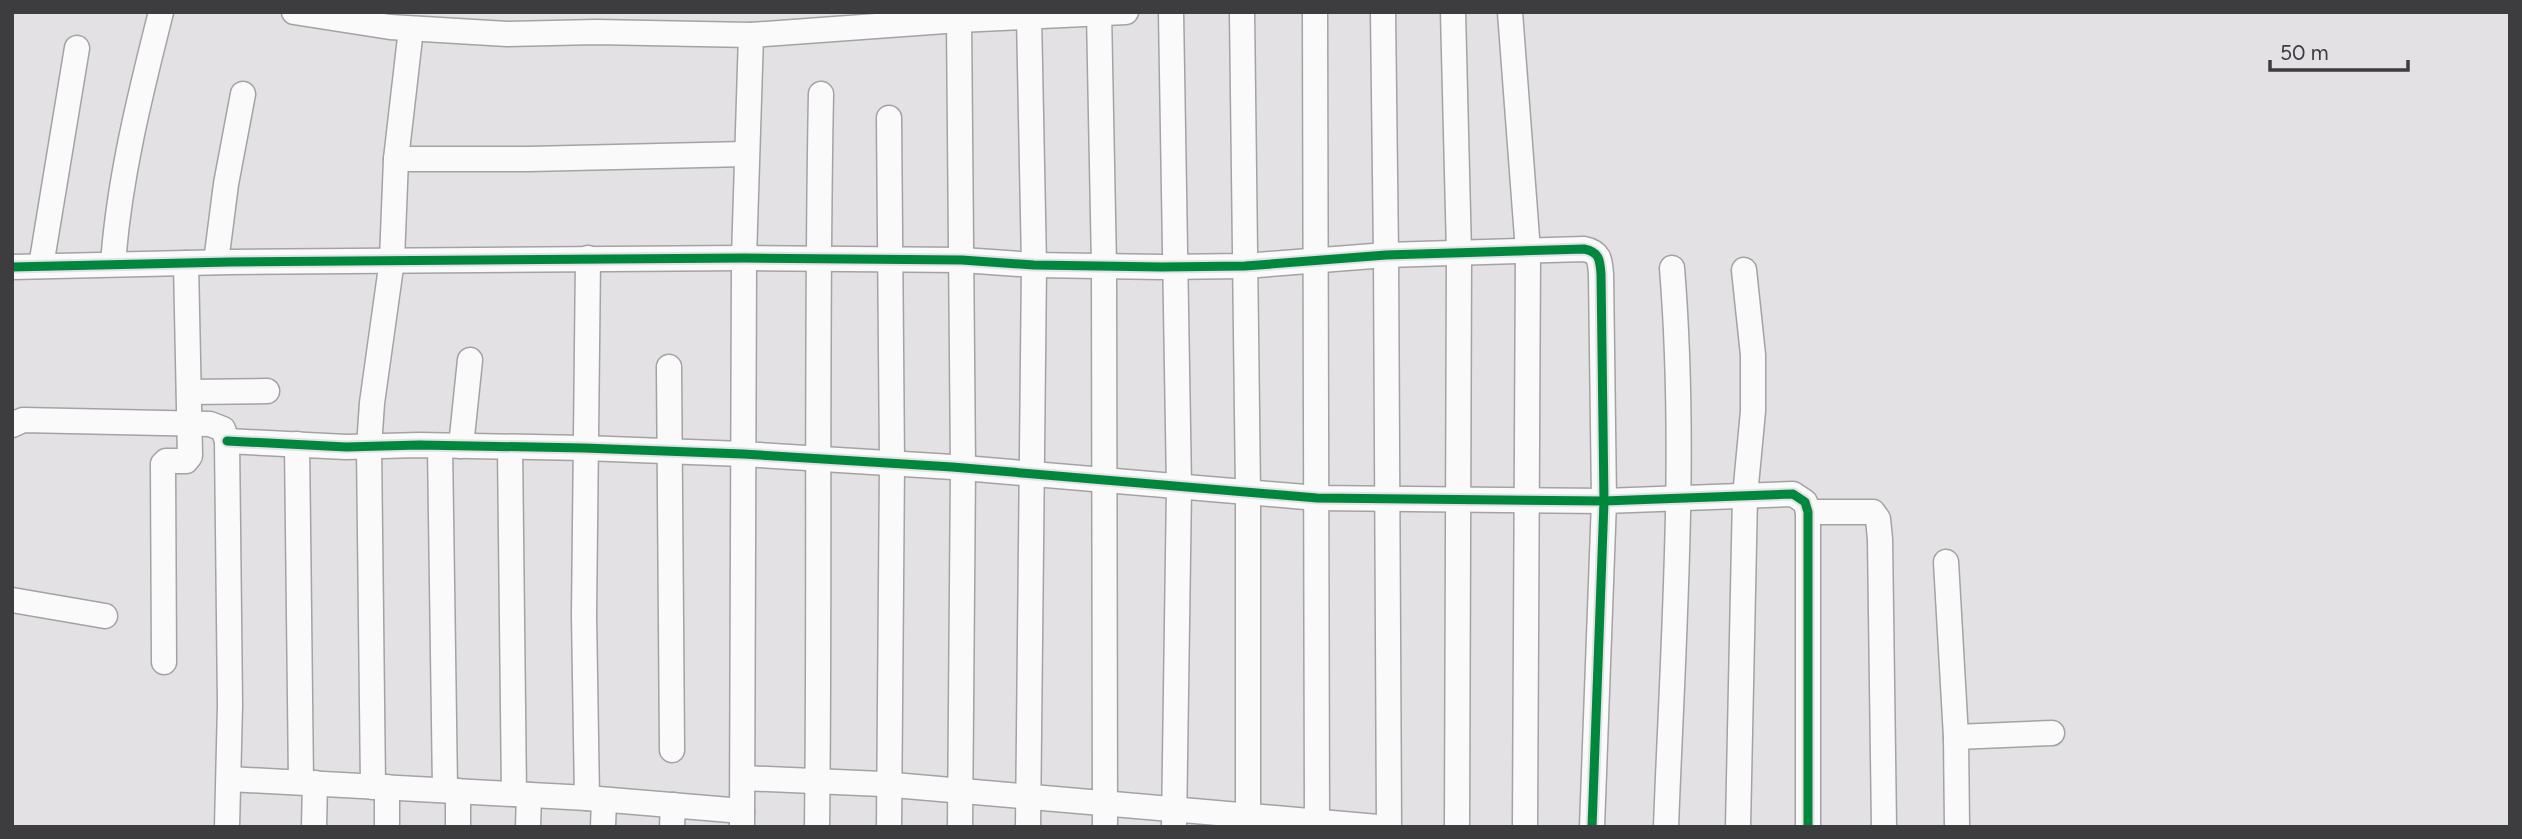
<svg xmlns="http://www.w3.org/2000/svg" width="2522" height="839" font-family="Figtree,sans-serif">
	<rect width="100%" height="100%" fill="#e3e1e4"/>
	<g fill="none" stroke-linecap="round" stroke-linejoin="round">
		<defs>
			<g id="minor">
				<polyline points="294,12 390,27 507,34 596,32 751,35 959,20 1126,12"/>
				<polyline points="1171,12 1179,487 1174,827"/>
				<polyline points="1242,12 1248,492 1248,827"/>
				<polyline points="1315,12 1317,827"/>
				<polyline points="1383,12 1386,255 1389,827"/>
				<polyline points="1453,12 1459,253 1457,827"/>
				<polyline points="1510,12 1528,251 1525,827"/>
				<polyline points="1099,13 1104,266 1105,827"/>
				<polyline points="959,20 963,468 960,827"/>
				<polyline points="889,118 892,463 889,827"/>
				<polyline points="396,159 529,159 746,154"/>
				<polyline points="216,262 226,184 243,94"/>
				<path d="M113,264C119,179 140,95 161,12"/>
				<polyline points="41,266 77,48"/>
				<path d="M12,267L230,262L744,258L962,260L1034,265L1162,267L1245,266L1386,255L1584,249C1599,252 1600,259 1601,274L1604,501L1592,827"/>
				<polyline points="669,367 672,750"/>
				<polyline points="189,392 267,391"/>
				<polyline points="12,425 23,420 210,424 223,429 227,441 230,705 227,827"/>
				<polyline points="227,441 346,447 419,445 584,448 743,454 952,467 1317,498 1604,501 1793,494 1805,502 1808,512 1808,827"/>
				<polyline points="297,444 301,782"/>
				<polyline points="440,446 445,790"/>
				<polyline points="461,446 470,360"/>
				<polyline points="510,448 514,794"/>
				<polyline points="1808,512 1873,512 1878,519 1880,539 1884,827"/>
				<polyline points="1946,562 1956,737 1957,827"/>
				<polyline points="12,600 105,616"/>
				<polyline points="164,662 163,464 166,461 186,461 190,456 186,263"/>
				<polyline points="1956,737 2052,733"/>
				<polyline points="743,778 882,784 1378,827"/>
				<polyline points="229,779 587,798 742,811"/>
				<polyline points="373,787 369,447 372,403 392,260 396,159 411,29"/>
				<polyline points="587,798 584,615 588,258"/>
				<polyline points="314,827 315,783"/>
				<polyline points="387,827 387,787"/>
				<polyline points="458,827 458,791"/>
				<polyline points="528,827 529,795"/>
				<polyline points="603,827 604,800"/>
				<polyline points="672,827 673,805"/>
				<polyline points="742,827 744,258 751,35"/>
				<path d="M817,827C820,583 816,338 821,94"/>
				<polyline points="1028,827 1034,265 1029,16"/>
				<path d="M1666,827C1673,641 1687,453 1672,268"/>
				<polyline points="1738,827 1745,496 1753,411 1753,355 1744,270"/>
			</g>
		</defs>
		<!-- minor casing -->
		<use href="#minor" stroke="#a3a2a4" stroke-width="27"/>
		<!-- minor -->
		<use href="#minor" stroke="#fbfafb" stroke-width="24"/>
		<defs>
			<g id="cycleway">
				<path d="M12,267L230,262L744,258L962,260L1034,265L1162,267L1245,266L1386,255L1584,249C1599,252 1600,259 1601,274L1604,501L1592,827"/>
				<polyline points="227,441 346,447 419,445 584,448 743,454 952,467 1317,498 1604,501 1793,494 1805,502 1808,512 1808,827"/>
			</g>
		</defs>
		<!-- cycleway casing -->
		<use href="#cycleway" stroke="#e4e0e5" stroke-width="13"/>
		<!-- cycleway -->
		<use href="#cycleway" stroke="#00873e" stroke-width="9"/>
	</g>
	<!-- border -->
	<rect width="2522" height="839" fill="none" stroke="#3d3c3e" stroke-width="28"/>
	<!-- scale -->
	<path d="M2270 60v10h138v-10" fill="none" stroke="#3d3c3e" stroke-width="3.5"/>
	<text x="2280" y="60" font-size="21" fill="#3d3c3e" stroke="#e4e0e5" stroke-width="5" paint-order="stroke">50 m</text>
</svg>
